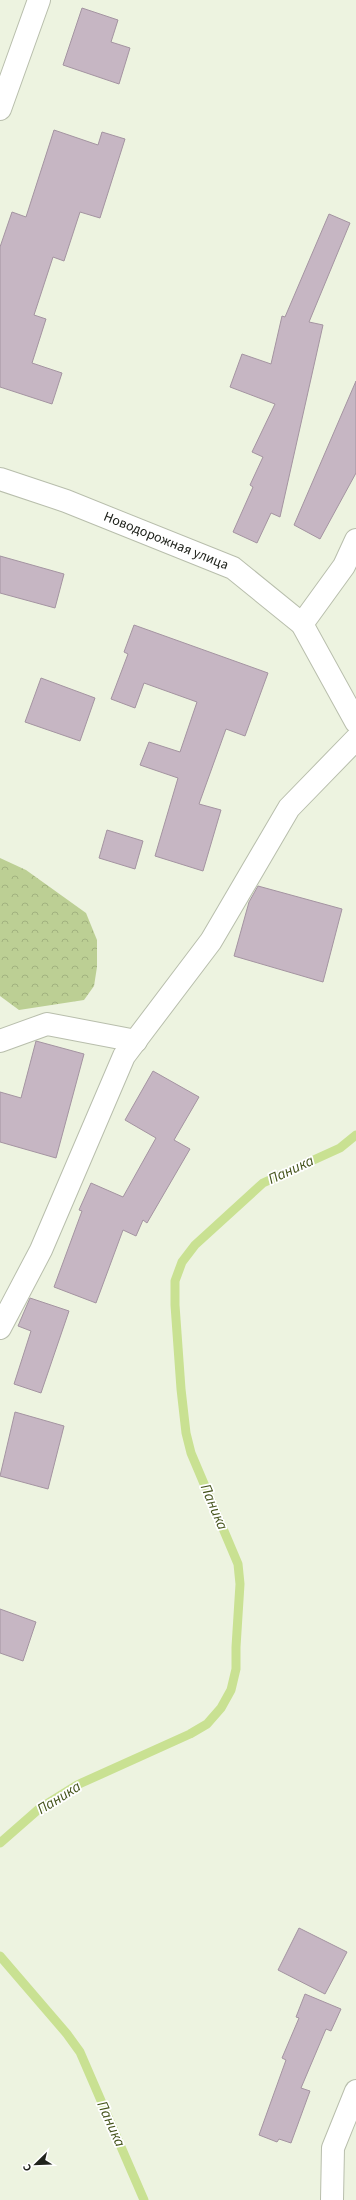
<svg xmlns="http://www.w3.org/2000/svg" width="356" height="2200" font-family="'Source Sans 3',sans-serif">
	<defs>
		<pattern id="forest-crowns" width="20" height="18" patternUnits="userSpaceOnUse"><rect width="20" height="18" fill="#bccf94"/><path d="M2 6a3 3 0 1 1 6 0M12 15a3 3 0 1 1 6 0" fill="none" stroke="#a1b17f"/></pattern>
	</defs>
	<rect width="100%" height="100%" fill="#edf3e0"/>
	<!-- forest -->
	<polygon fill="url(#forest-crowns)" points="0,858 26,870 86,913 97,940 97,967 94,986 84,1000 19,1010 0,996"/>
	<g fill="none" stroke-linecap="round" stroke-linejoin="round">
		<!-- stream -->
		<g stroke="#c9e192" stroke-width="9">
			<polyline points="0,1843 40,1808 77,1785 190,1734 207,1724 221,1708 231,1690 236,1669 236,1647 240,1584 238,1564 191,1453 186,1433 181,1389 175,1305 175,1281 182,1262 195,1245 263,1183 340,1148 356,1135"/>
			<polyline points="0,1956 67,2034 80,2052 144,2200"/>
		</g>
	</g>
	<!-- building -->
	<g fill="#c6b6c3" stroke="#a494a1">
		<polygon points="82,8 118,20 111,42 130,48 119,84 63,65"/>
		<polygon points="54,130 98,145 102,132 125,139 100,218 80,212 64,261 53,257 34,315 46,319 32,363 62,373 52,404 0,387 0,247 12,212 26,217"/>
		<polygon points="329,214 350,223 309,322 323,325 280,517 271,513 257,543 233,532 253,487 250,485 263,457 252,452 275,404 230,387 242,354 271,364 282,316 285,317"/>
		<polygon points="356,381 356,473 320,539 294,525"/>
		<polygon points="0,556 64,574 55,608 0,593"/>
		<polygon points="134,625 268,673 245,736 226,729 199,804 221,810 203,871 155,856 178,778 140,765 149,742 180,752 197,702 144,683 135,708 111,699 128,654 124,652"/>
		<polygon points="41,678 95,698 80,741 25,722"/>
		<polygon points="107,830 143,841 135,869 99,858"/>
		<polygon points="258,886 342,909 323,982 234,956 249,902"/>
		<polygon points="36,1041 84,1054 56,1158 0,1142 0,1092 21,1098"/>
		<polygon points="153,1071 199,1097 174,1140 190,1149 147,1223 143,1220 136,1236 123,1230 96,1303 54,1287 82,1211 79,1210 91,1183 123,1197 156,1138 125,1120"/>
		<polygon points="30,1298 69,1311 41,1393 14,1384 31,1331 18,1326"/>
		<polygon points="15,1412 64,1426 48,1489 0,1476"/>
		<polygon points="0,1609 36,1622 23,1661 0,1653"/>
		<polygon points="299,1928 347,1952 325,1994 278,1970"/>
		<polygon points="305,1994 341,2009 331,2031 326,2029 301,2088 310,2091 291,2143 279,2139 277,2142 259,2135 286,2060 282,2058 299,2018 296,2017"/>
	</g>
	<g fill="none" stroke-linecap="round" stroke-linejoin="round">
		<defs>
			<g id="minor">
				<polyline points="0,109 39,0"/>
				<polyline points="0,479 66,501 233,568 302,624 356,722"/>
				<polyline points="302,624 344,566 356,540"/>
				<polyline points="0,1041 47,1024 136,1041"/>
				<polyline points="0,1328 41,1250 124,1056 211,941 289,808 356,739"/>
				<polyline points="332,2200 333,2148 356,2091"/>
			</g>
		</defs>
		<!-- minor casing -->
		<use href="#minor" stroke="#b8beac" stroke-width="24"/>
		<!-- minor -->
		<use href="#minor" stroke="#fff" stroke-width="22"/>
	</g>
	<g text-anchor="middle" dominant-baseline="central" stroke-width="3.5" stroke-linejoin="round" paint-order="stroke">
		<!-- street labels -->
		<g font-size="14" fill="#20231c" stroke="#fff">
			<text transform="translate(166 541) rotate(22)">Новодорожная улица</text>
		</g>
		<!-- water labels -->
		<g font-size="15" font-style="italic" fill="#44531b" stroke="#fff">
			<text transform="translate(291 1170) rotate(-25)">Паника</text>
			<text transform="translate(214 1507) rotate(67)">Паника</text>
			<text transform="translate(59 1798) rotate(-32)">Паника</text>
			<text transform="translate(111 2124) rotate(66)">Паника</text>
		</g>
	</g>
	<!-- north arrow -->
	<g transform="translate(36 2164) rotate(247)" stroke="#ffffff" stroke-width="3" paint-order="stroke">
	<path d="M0-3L7 15L0 10L-7 15Z" fill="#20231c"/>
	<text y="-6" font-size="11" font-weight="bold" text-anchor="middle" fill="#20231c">С</text>
	</g>
</svg>
